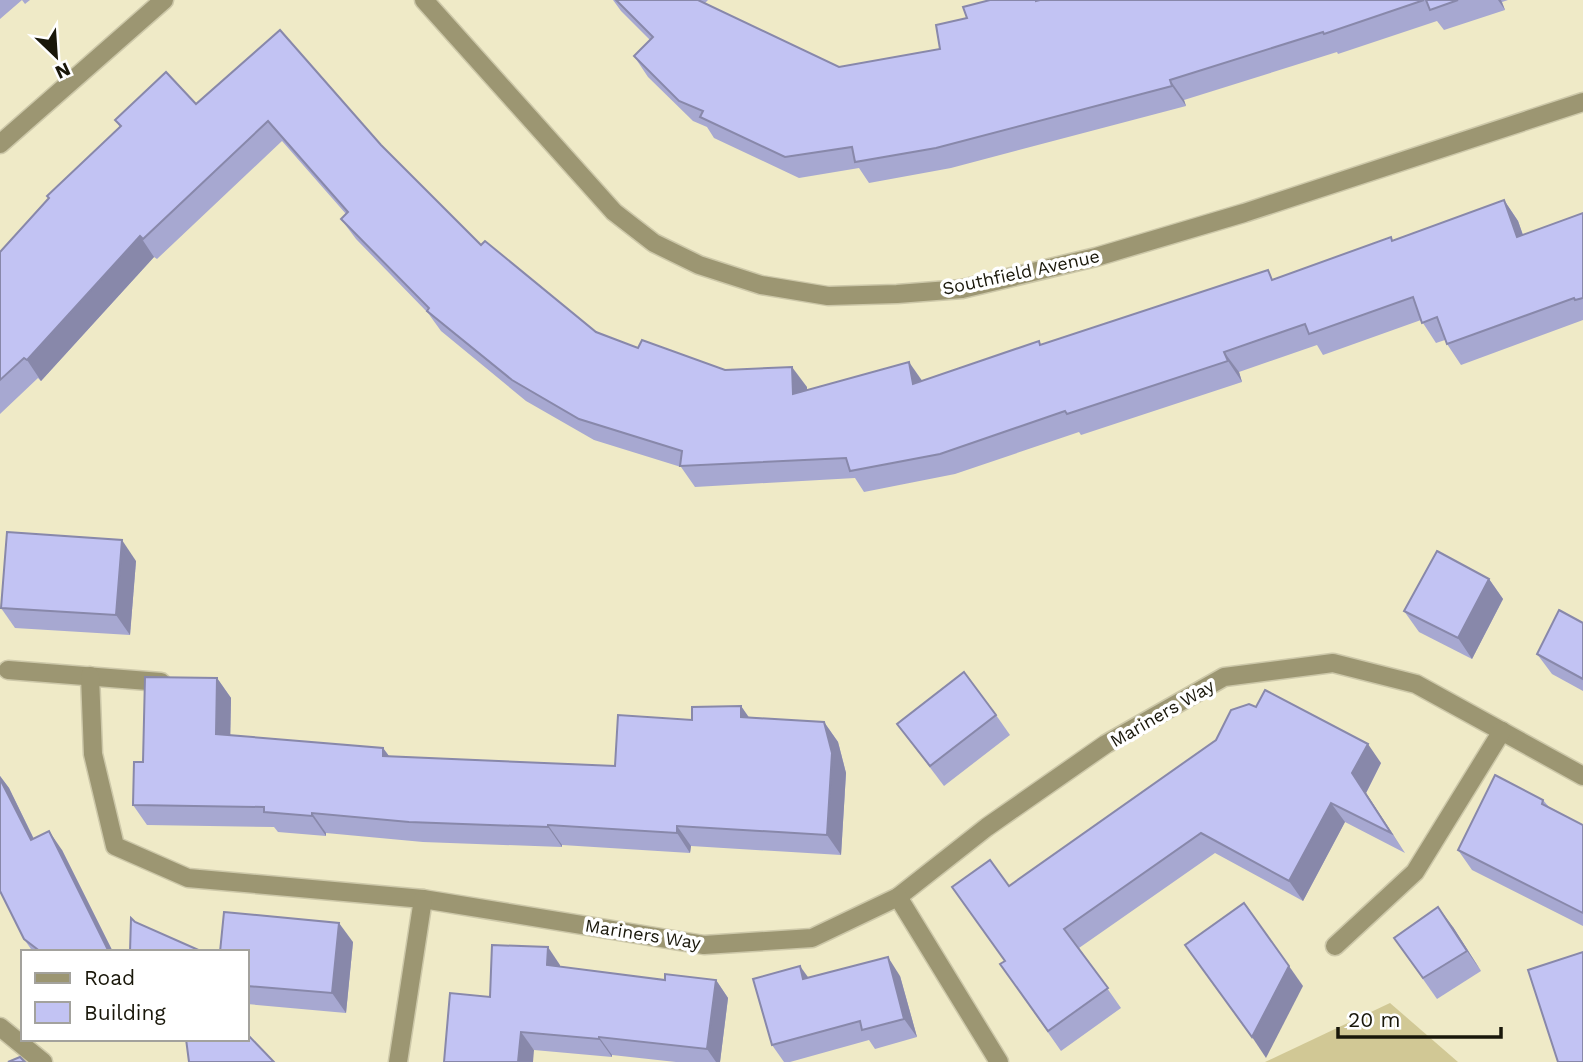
<svg xmlns="http://www.w3.org/2000/svg" width="1583" height="1062" font-family="'Work Sans',sans-serif">
	<rect width="100%" height="100%" fill="#efeac7"/>
	<!-- green -->
	<polygon fill="#d1c895" points="1390,1003 1458,1062 1265,1062"/>
	<g fill="none" stroke-linecap="round" stroke-linejoin="round">
		<defs>
			<g id="minor">
				<polyline points="0,144 164,0"/>
				<polyline points="8,670 161,682"/>
				<polyline points="90,676 93,754 115,846 188,878 423,899 704,945 812,938 898,897 987,827 1106,744 1224,677 1333,663 1416,684 1583,776"/>
				<polyline points="898,897 999,1062"/>
				<polyline points="1335,946 1415,872 1502,731"/>
				<polyline points="0,1027 43,1062"/>
				<polyline points="398,1062 423,899"/>
			</g>
			<polyline id="tertiary" points="424,0 614,212 654,243 699,265 761,285 828,296 897,294 962,289 1096,257 1244,213 1583,102"/>
		</defs>
		<!-- minor casing -->
		<use href="#minor" stroke="#cdc8a9" stroke-width="21"/>
		<!-- tertiary casing -->
		<use href="#tertiary" stroke="#cdc8a9" stroke-width="21"/>
		<!-- minor -->
		<use href="#minor" stroke="#9c9672" stroke-width="18"/>
		<!-- tertiary -->
		<use href="#tertiary" stroke="#9c9672" stroke-width="18"/>
	</g>
	<!-- wall -->
	<g fill="#a7a8d1">
		<polygon points="0,0 30,0 25,4 22,0 0,19"/>
		<polygon points="613,0 708,0 705,3 839,67 940,49 967,18 990,0 1508,0 1502,2 1505,10 1444,30 1437,21 1338,54 1337,52 1184,100 1186,106 951,168 869,183 859,168 799,178 714,138 707,127 693,121 648,77 634,56 650,40 621,11"/>
		<polygon points="196,104 381,145 481,245 596,332 638,348 725,370 807,387 807,390 922,381 1039,341 1041,345 1274,279 1394,241 1504,200 1518,221 1523,235 1583,213 1583,320 1461,365 1447,344 1445,340 1436,343 1421,320 1323,355 1317,345 1239,372 1242,382 1081,435 1079,432 955,474 864,492 855,478 695,487 681,467 594,440 526,401 441,331 428,313 356,239 341,219 346,214 282,141 157,259 154,257 41,381 38,378 0,414 0,252 49,198 120,127 115,120"/>
		<polygon points="136,561 130,635 15,628 1,608"/>
		<polygon points="1489,579 1503,599 1472,659 1419,632 1404,611"/>
		<polygon points="1583,623 1583,691 1552,674 1537,654"/>
		<polygon points="217,678 231,698 230,735 383,748 389,756 615,766 692,720 741,706 748,717 824,722 838,742 846,773 841,855 691,846 690,853 562,845 562,847 423,842 326,833 326,836 278,832 274,827 147,825 133,805 143,762"/>
		<polygon points="996,715 1010,735 944,786 897,724"/>
		<polygon points="1381,763 1366,793 1405,853 1345,822 1303,901 1215,853 1079,948 1121,1008 1061,1051 1000,964 1005,961 1009,886"/>
		<polygon points="0,776 9,788 34,839 62,850 113,952 33,952 24,939 1,893 0,894"/>
		<polygon points="1543,800 1549,807 1583,825 1583,926 1472,870 1458,850"/>
		<polygon points="1453,927 1481,971 1437,999 1394,938"/>
		<polygon points="353,942 346,1013 247,1004 247,952"/>
		<polygon points="560,965 560,967 665,980 716,980 728,998 720,1062 676,1062 612,1055 612,1057 534,1050 490,997"/>
		<polygon points="900,976 917,1037 875,1049 869,1040 790,1062 784,1062 772,1045 808,978"/>
	</g>
	<!-- shaded-wall -->
	<g fill="#88a">
		<polygon points="1498,0 1501,0 1505,10"/>
		<polygon points="1170,80 1184,100 1186,106 1172,86"/>
		<polygon points="1504,200 1518,221 1531,258 1517,237"/>
		<polygon points="140,236 154,257 41,381 27,360"/>
		<polygon points="1224,352 1239,372 1242,382 1228,361"/>
		<polygon points="909,362 923,382 913,384"/>
		<polygon points="792,367 807,387 807,415 793,394"/>
		<polygon points="122,540 136,561 130,635 116,615"/>
		<polygon points="1489,579 1503,599 1472,659 1458,638"/>
		<polygon points="217,678 231,698 230,754 216,734"/>
		<polygon points="741,706 755,726 741,717"/>
		<polygon points="824,722 838,742 846,773 841,855 827,835"/>
		<polygon points="1368,744 1381,763 1366,793 1405,853 1352,773"/>
		<polygon points="383,748 397,767 383,756"/>
		<polygon points="0,776 9,788 44,860 31,840 0,779"/>
		<polygon points="1331,803 1345,822 1303,901 1289,881"/>
		<polygon points="312,813 326,833 326,836 312,816"/>
		<polygon points="548,825 562,845 562,847 548,827"/>
		<polygon points="677,826 691,846 690,853 677,833"/>
		<polygon points="49,831 62,850 113,952 109,952"/>
		<polygon points="1438,907 1453,927 1481,971 1467,951"/>
		<polygon points="339,923 353,942 346,1013 332,993"/>
		<polygon points="548,947 560,965 560,983 547,965"/>
		<polygon points="888,957 900,976 917,1037 904,1019"/>
		<polygon points="800,966 813,984 803,979"/>
		<polygon points="1289,966 1303,986 1266,1058 1252,1037"/>
		<polygon points="716,980 728,998 720,1062 716,1062 707,1049"/>
		<polygon points="521,1032 534,1050 533,1062 518,1062"/>
		<polygon points="599,1037 612,1055 612,1057 599,1039"/>
	</g>
	<!-- building -->
	<g fill="#c2c3f3" stroke="#88a" stroke-width="2">
		<polygon points="616,0 698,0 839,67 940,49 936,25 967,18 963,7 990,0 1036,0 1036,1 1040,0 1424,0 1324,34 1323,32 1170,80 1172,86 936,148 855,162 852,147 785,157 700,117 703,111 679,101 634,56 653,37"/>
		<polygon points="1426,0 1458,0 1430,10"/>
		<polygon points="280,30 381,145 481,245 485,241 596,332 638,348 642,340 725,370 792,367 793,394 909,362 913,384 1039,341 1040,345 1268,270 1272,280 1391,237 1392,241 1504,200 1517,237 1583,213 1583,298 1575,300 1574,298 1447,344 1437,317 1422,323 1413,297 1309,334 1305,324 1224,352 1228,361 1067,414 1065,411 940,454 850,471 846,458 680,466 682,451 579,419 512,380 427,311 429,308 341,219 348,212 268,121 143,239 140,236 27,360 24,358 0,380 0,252 49,198 47,196 121,126 115,120 166,72 196,104"/>
		<polygon points="7,532 122,540 116,615 1,608"/>
		<polygon points="1437,551 1489,579 1458,638 1404,611"/>
		<polygon points="1559,610 1583,623 1583,679 1537,654"/>
		<polygon points="964,672 996,715 930,766 897,724"/>
		<polygon points="145,677 217,678 216,734 383,748 383,756 615,766 618,715 692,720 692,707 741,706 741,717 824,722 832,753 827,835 677,826 677,833 548,825 548,827 409,822 312,813 312,816 264,812 264,807 133,805 134,762 143,762"/>
		<polygon points="1265,690 1368,744 1352,773 1391,833 1331,803 1289,881 1201,833 1064,929 1108,988 1048,1031 1000,964 1005,961 952,887 990,860 1009,886 1216,740 1231,710 1249,704 1256,707"/>
		<polygon points="1495,775 1543,800 1542,804 1583,825 1583,913 1458,850"/>
		<polygon points="0,779 31,840 49,831 109,952 41,952 24,939 0,891"/>
		<polygon points="1244,903 1289,966 1252,1037 1185,945"/>
		<polygon points="1438,907 1467,951 1423,978 1394,938"/>
		<polygon points="224,912 339,923 332,993 247,986 247,952 220,952"/>
		<polygon points="131,918 135,922 203,952 130,952"/>
		<polygon points="492,945 548,947 547,965 665,980 665,974 716,980 707,1049 599,1037 599,1039 521,1032 518,1062 444,1062 450,993 490,997"/>
		<polygon points="1583,952 1583,1062 1558,1062 1528,970"/>
		<polygon points="888,957 904,1019 862,1030 860,1021 772,1045 753,979 800,966 803,979"/>
		<polygon points="247,1034 274,1062 189,1062 186,1039 247,1039"/>
		<polygon points="20,1057 25,1062 8,1062"/>
	</g>
	<g text-anchor="middle" dominant-baseline="central" stroke-width="7" stroke-linejoin="round" paint-order="stroke">
		<!-- street labels -->
		<g font-size="18" fill="#19170a" stroke="#fff">
			<text transform="translate(1021 272) rotate(-12)">Southfield Avenue</text>
			<text transform="translate(1162 713) rotate(-30)">Mariners Way</text>
			<text transform="translate(643 934) rotate(9)">Mariners Way</text>
		</g>
	</g>
	<!-- legend -->
	<rect x="21" y="950" width="228" height="91" fill="#ffffff" stroke="#a3a29d" stroke-width="2"/>
	<rect x="35" y="973" width="35" height="10" fill="#9c9672" stroke="#a3a29d" stroke-width="2"/>
	<text x="84" y="985" font-size="21" fill="#19170a">Road</text>
	<rect x="35" y="1002" width="35" height="21" fill="#c2c3f3" stroke="#a3a29d" stroke-width="2"/>
	<text x="84" y="1020" font-size="21" fill="#19170a">Building</text>
	<!-- north arrow -->
	<g transform="translate(56 56) rotate(155)" stroke="#ffffff" stroke-width="5" paint-order="stroke">
	<path d="M0-5L12 26L0 18L-12 26Z" fill="#19170a"/>
	<text y="-10" font-size="19" font-weight="bold" text-anchor="middle" fill="#19170a">N</text>
	</g>
	<!-- scale -->
	<path d="M1338 1027v10h163v-10" fill="none" stroke="#19170a" stroke-width="3.5"/>
	<text x="1348" y="1027" font-size="21" fill="#19170a" stroke="#ffffff" stroke-width="5" paint-order="stroke">20 m</text>
</svg>
